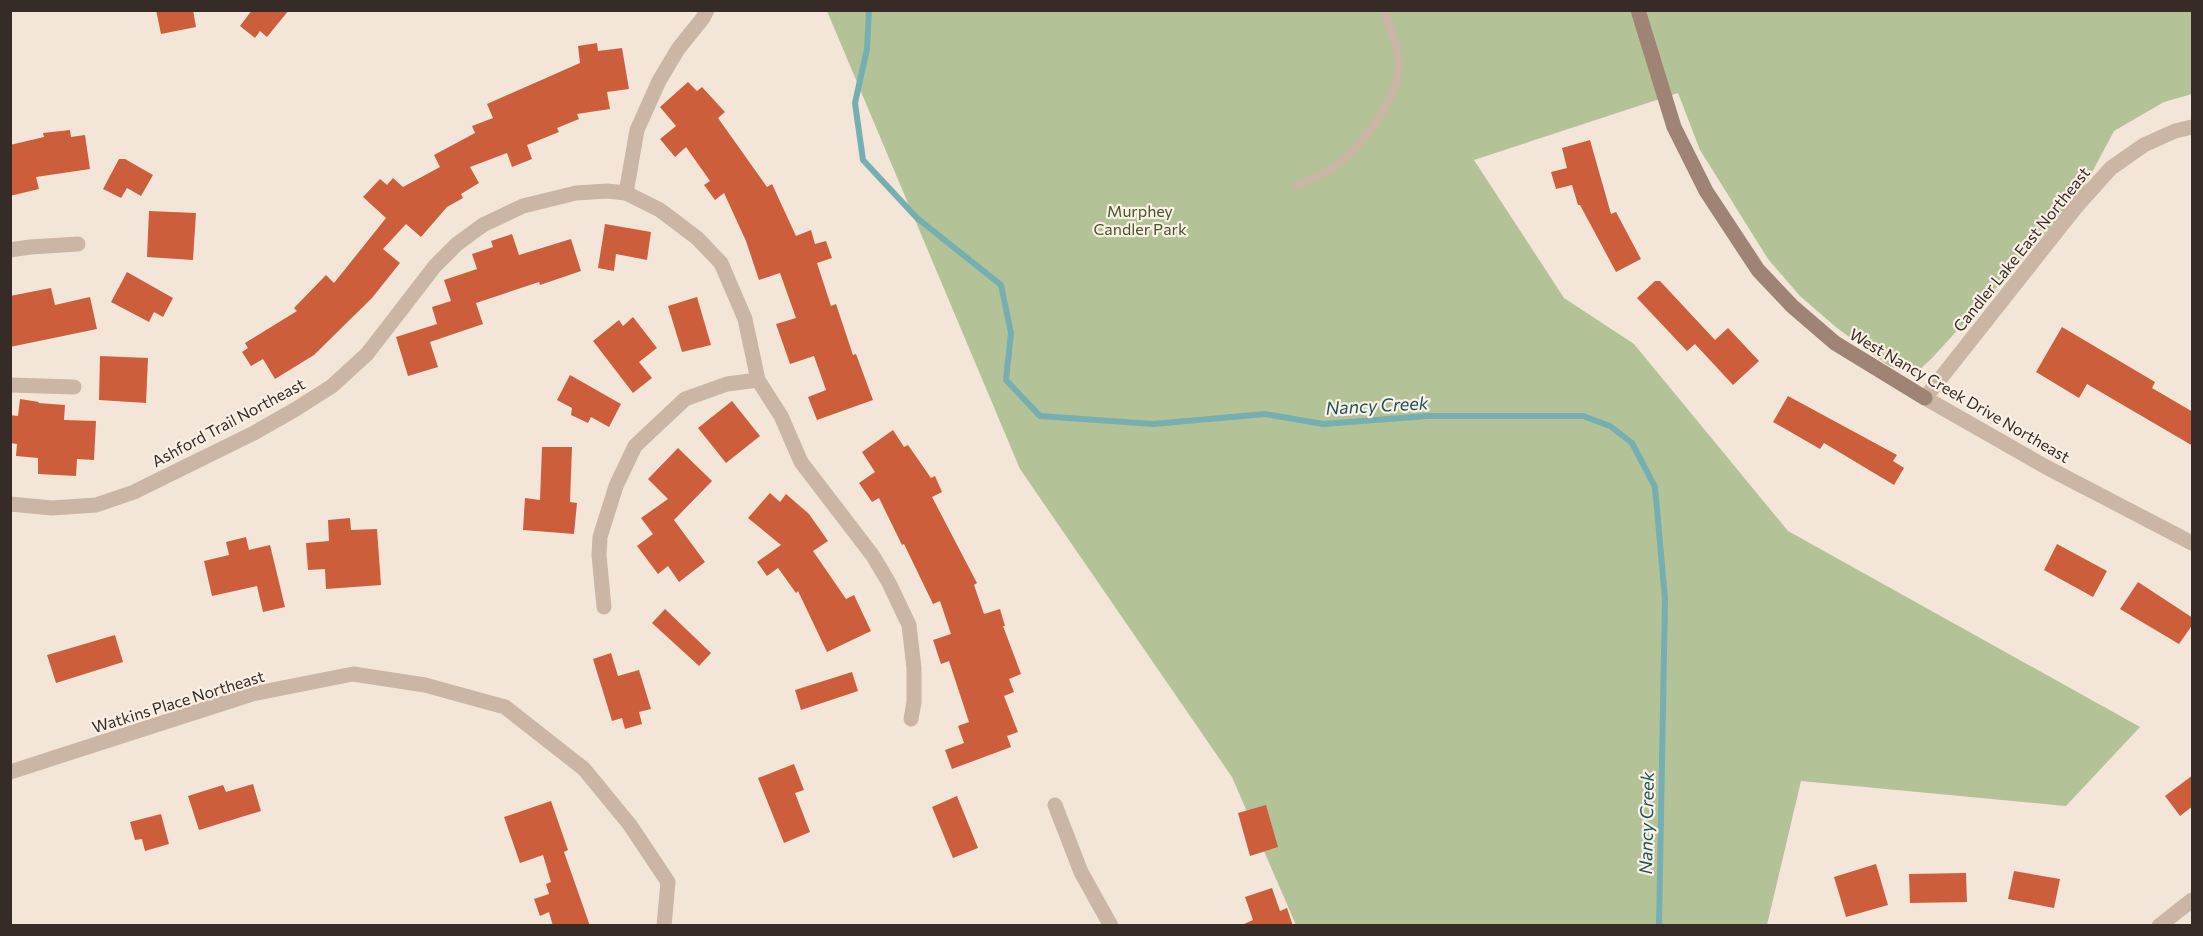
<svg xmlns="http://www.w3.org/2000/svg" width="2203" height="936" font-family="Commissioner,sans-serif">
	<rect width="100%" height="100%" fill="#f3e6d8"/>
	<!-- green -->
	<polygon fill="#b4c297" points="827,11 2192,11 2192,94 2164,102 2114,131 2081,193 1989,296 1932,358 1915,374 1889,366 1837,328 1800,296 1768,259 1700,150 1678,93 1474,160 1564,298 1634,344 1788,531 2140,727 2066,806 1801,781 1767,925 1296,925 1232,777 1020,469"/>
	<g fill="none" stroke-linecap="round" stroke-linejoin="round">
		<!-- stream -->
		<polyline stroke="#76afb1" stroke-width="6" points="869,10 867,49 855,103 863,160 917,218 1001,285 1011,333 1006,380 1040,416 1153,424 1265,414 1323,424 1427,416 1583,416 1610,426 1632,443 1655,487 1665,599 1659,926"/>
	</g>
	<!-- building -->
	<g fill="#cd5e3c">
		<polygon points="156,10 193,10 196,27 161,34"/>
		<polygon points="252,10 289,10 267,37 260,31 255,38 240,26"/>
		<polygon points="597,43 598,51 622,48 629,89 607,92 610,109 577,114 579,119 557,128 559,132 527,145 532,159 512,167 507,153 470,167 479,183 461,194 463,198 447,207 421,237 406,224 383,249 400,263 372,298 314,355 275,379 263,359 251,366 242,352 248,348 245,343 297,311 294,308 326,275 334,283 386,218 363,197 380,179 387,185 393,178 403,187 440,167 434,155 475,133 472,126 493,118 487,104 580,63 578,46"/>
		<polygon points="688,82 697,91 702,87 725,112 718,118 767,187 772,184 796,236 811,230 815,244 826,241 832,258 817,263 831,306 836,304 853,355 856,354 873,400 817,420 808,397 826,390 814,356 790,364 776,324 796,318 780,273 759,280 746,241 724,193 715,200 704,185 710,181 686,147 675,157 660,139 676,126 660,107"/>
		<polygon points="70,130 71,137 85,135 90,169 36,177 39,189 10,196 10,145 44,137 43,133"/>
		<polygon points="1590,140 1611,214 1616,212 1641,259 1616,272 1580,205 1578,205 1572,185 1556,189 1551,172 1567,168 1562,148"/>
		<polygon points="119,159 125,159 153,175 141,196 127,188 121,198 103,189"/>
		<polygon points="149,211 196,213 193,260 147,257"/>
		<polygon points="605,224 651,232 647,260 616,254 614,271 598,268"/>
		<polygon points="512,234 519,255 571,239 581,271 540,285 539,282 476,303 483,324 430,342 438,367 408,376 396,337 437,324 432,307 451,301 444,280 477,269 472,254 493,247 491,241"/>
		<polygon points="127,272 173,298 163,317 154,312 149,322 111,302"/>
		<polygon points="1655,281 1660,281 1715,340 1728,328 1759,361 1733,385 1695,344 1687,351 1637,298"/>
		<polygon points="51,288 55,305 90,297 97,329 10,347 10,296"/>
		<polygon points="697,297 711,345 682,352 668,306"/>
		<polygon points="633,317 657,348 639,362 652,378 633,393 593,341 619,320 623,326"/>
		<polygon points="2062,327 2155,382 2152,388 2193,412 2193,446 2087,384 2079,398 2036,372"/>
		<polygon points="100,356 148,358 146,403 99,400"/>
		<polygon points="570,375 621,404 609,427 591,417 588,423 571,415 572,408 557,400"/>
		<polygon points="1788,396 1897,455 1893,461 1904,468 1894,485 1824,443 1820,449 1773,422"/>
		<polygon points="20,399 39,402 38,403 65,405 64,420 96,421 94,460 77,459 76,476 38,474 38,458 16,456 17,444 10,443 10,415 18,416"/>
		<polygon points="732,401 760,436 726,463 698,428"/>
		<polygon points="893,430 904,447 908,445 931,478 935,476 942,492 932,497 977,583 974,585 984,614 1000,609 1005,626 1003,626 1021,674 1009,679 1014,692 1004,696 1018,732 1007,736 1011,747 952,769 945,750 964,743 958,726 969,722 949,661 941,664 933,640 951,634 940,601 933,604 904,544 902,545 879,498 872,502 859,483 875,472 862,452"/>
		<polygon points="542,447 572,447 570,502 577,503 574,534 523,530 525,498 540,500"/>
		<polygon points="678,448 712,481 674,520 705,562 679,582 668,566 658,574 637,546 653,534 641,518 668,499 648,479"/>
		<polygon points="770,493 780,502 786,494 809,514 828,541 813,551 846,599 854,595 871,631 827,652 798,591 796,593 778,568 767,576 757,562 781,545 748,518"/>
		<polygon points="350,518 351,530 377,529 381,585 326,589 325,569 308,570 306,543 329,541 328,520"/>
		<polygon points="246,537 249,550 270,545 285,607 263,612 257,586 212,596 204,561 229,555 226,542"/>
		<polygon points="2057,544 2107,571 2093,597 2044,570"/>
		<polygon points="2138,582 2193,618 2193,624 2179,644 2120,609"/>
		<polygon points="665,609 711,653 699,666 652,623"/>
		<polygon points="115,635 123,662 56,683 47,655"/>
		<polygon points="611,653 618,676 639,670 651,709 639,712 642,724 625,729 622,718 612,721 593,659"/>
		<polygon points="852,672 858,691 801,710 795,690"/>
		<polygon points="794,764 804,790 795,793 810,832 784,843 758,778"/>
		<polygon points="2193,775 2193,806 2180,816 2165,796"/>
		<polygon points="253,784 261,811 199,830 188,796 223,785 226,792"/>
		<polygon points="957,796 978,848 953,858 932,807"/>
		<polygon points="551,801 568,850 564,852 590,926 553,926 549,912 540,916 534,899 549,894 546,884 551,882 543,855 520,863 504,817"/>
		<polygon points="1266,805 1278,847 1250,856 1238,813"/>
		<polygon points="161,814 169,844 145,851 142,839 135,840 130,822"/>
		<polygon points="1876,864 1888,905 1846,917 1834,877"/>
		<polygon points="2014,871 2060,879 2054,908 2008,899"/>
		<polygon points="1966,873 1967,902 1910,903 1909,874"/>
		<polygon points="1272,888 1280,911 1287,908 1293,926 1244,926 1244,924 1253,920 1245,897"/>
	</g>
	<g fill="none" stroke-linecap="round" stroke-linejoin="round">
		<!-- lane -->
		<path stroke="#cbb5a4" stroke-width="8" d="M1296,186C1308,180 1323,176 1333,168C1362,146 1401,98 1399,60C1398,44 1389,26 1384,10"/>
		<!-- street -->
		<g stroke="#cbb5a4" stroke-width="15">
			<polyline points="2192,127 2175,131 2144,145 2111,168 2076,207 1925,398 2046,467 2192,543"/>
			<polyline points="626,193 637,130 659,81 678,49 703,18 707,10"/>
			<polyline points="10,250 30,247 78,244"/>
			<polyline points="10,385 74,387"/>
			<polyline points="10,504 52,508 96,505 134,492 254,433 296,409 332,386 367,354 435,266 457,244 483,225 523,206 576,193 607,191 626,193 660,210 697,238 721,263 745,319 758,380 781,416 801,462 873,556 889,583 909,625 914,668 914,702 911,719"/>
			<polyline points="604,607 599,555 600,537 616,486 635,446 685,399 727,384 758,380"/>
			<polyline points="10,772 252,694 353,674 425,685 505,707 584,769 630,825 668,882 664,926"/>
			<polyline points="1055,805 1081,872 1111,926"/>
			<polyline points="2159,926 2192,900"/>
		</g>
		<!-- secondary -->
		<polyline stroke="#9f8475" stroke-width="15" points="1638,10 1674,127 1706,191 1758,270 1792,306 1835,343 1925,398"/>
	</g>
	<g text-anchor="middle" dominant-baseline="central" stroke-width="4.5" stroke-linejoin="round" paint-order="stroke">
		<!-- park labels -->
		<g font-size="16" fill="#455628" stroke="#faf0e5">
			<text x="1140" y="210">Murphey<tspan x="1140" dy="18">Candler Park</tspan></text>
		</g>
		<!-- street labels -->
		<g font-size="16" fill="#362b26" stroke="#faf0e5">
			<text transform="translate(2021 249) rotate(-51)">Candler Lake East Northeast</text>
			<text transform="translate(1960 395) rotate(30)">West Nancy Creek Drive Northeast</text>
			<text transform="translate(228 422) rotate(-28)">Ashford Trail Northeast</text>
			<text transform="translate(178 701) rotate(-17)">Watkins Place Northeast</text>
		</g>
		<!-- water labels -->
		<g font-size="18" font-style="italic" fill="#19565a" stroke="#faf0e5">
			<text transform="translate(1377 405) rotate(-3)">Nancy Creek</text>
			<text transform="translate(1646 823) rotate(-89)">Nancy Creek</text>
		</g>
	</g>
	<!-- border -->
	<rect width="2203" height="936" fill="none" stroke="#362b26" stroke-width="24"/>
</svg>
